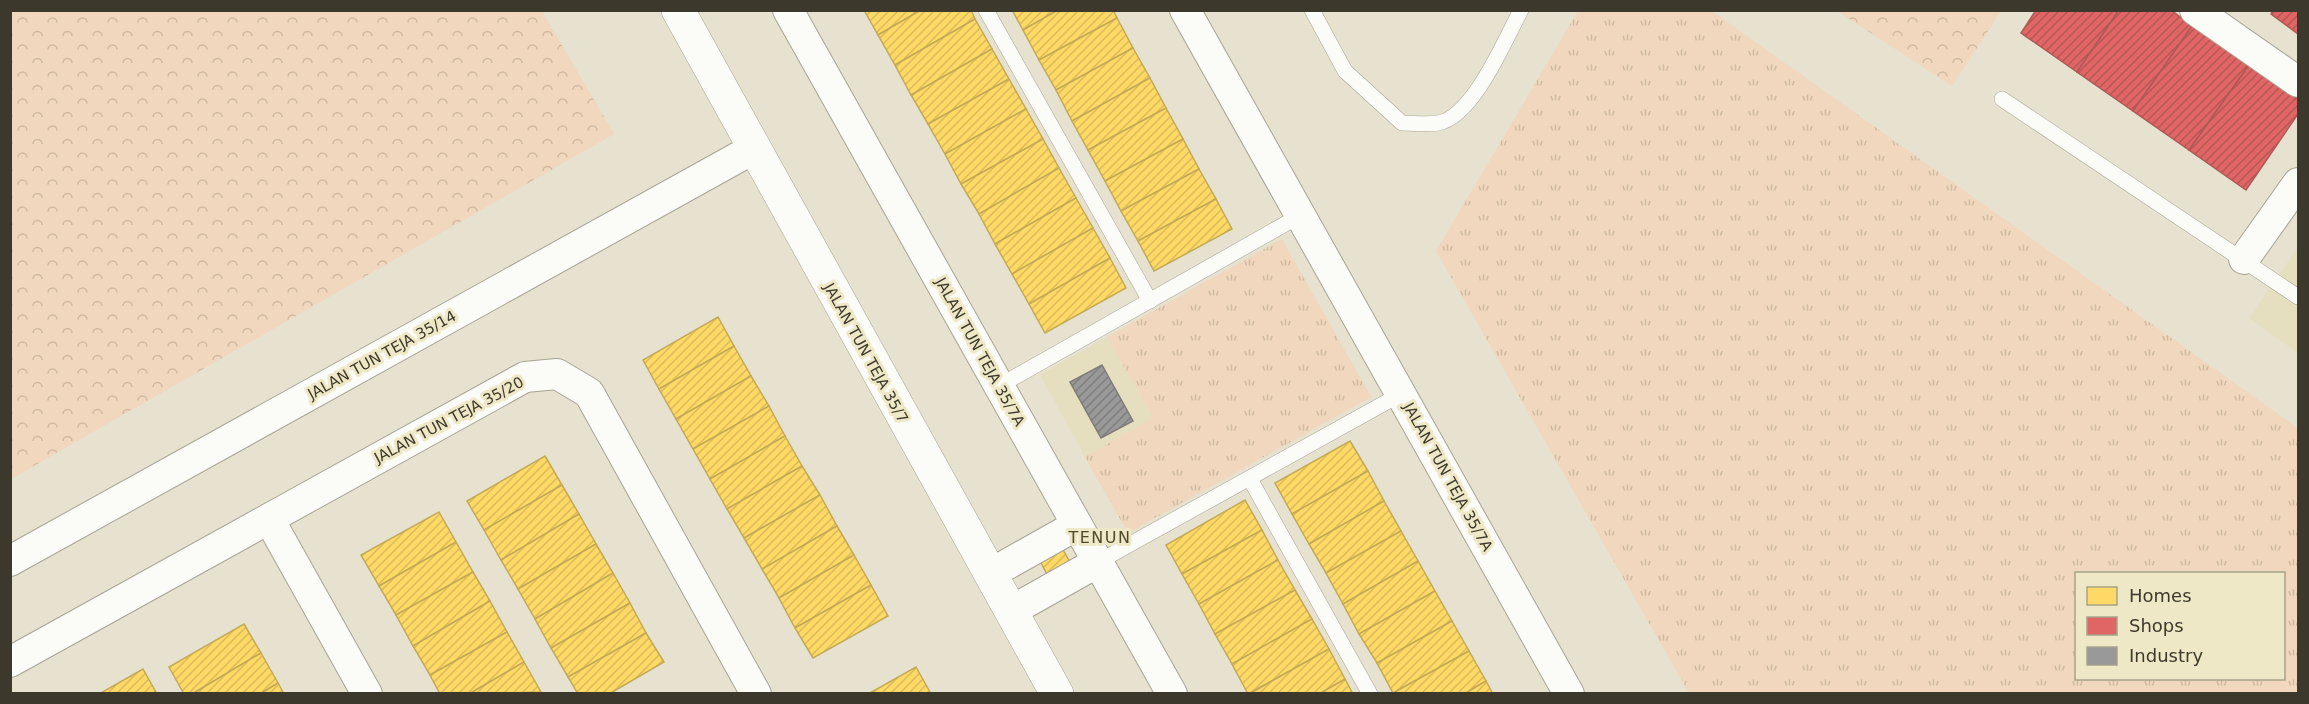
<svg xmlns="http://www.w3.org/2000/svg" width="2309" height="704" font-family="'DejaVu Sans',sans-serif">
	<defs>
		<pattern id="grass-tufts" width="24" height="20" patternUnits="userSpaceOnUse" patternTransform="scale(1.5)"><rect width="24" height="20" fill="#f0d7bd"/><path d="M3 7l-1-3M5 7V3M7 7l1-3M15 17l-1-3M17 17v-4M19 17l1-3" fill="none" stroke="#cfb9a3"/></pattern>
		<pattern id="forest-crowns" width="20" height="18" patternUnits="userSpaceOnUse" patternTransform="scale(1.5)"><rect width="20" height="18" fill="#f0d7bd"/><path d="M2 6a3 3 0 1 1 6 0M12 15a3 3 0 1 1 6 0" fill="none" stroke="#cfb9a3"/></pattern>
		<pattern id="homes-hatch" width="6" height="6" patternUnits="userSpaceOnUse" patternTransform="scale(1.5)"><rect width="6" height="6" fill="#ffd966"/><path d="M-1 1l2-2M0 6l6-6M5 7l2-2" fill="none" stroke="#dbbb59"/></pattern>
		<pattern id="shops-hatch" width="6" height="6" patternUnits="userSpaceOnUse" patternTransform="scale(1.5)"><rect width="6" height="6" fill="#e06666"/><path d="M-1 1l2-2M0 6l6-6M5 7l2-2" fill="none" stroke="#b75554"/></pattern>
		<pattern id="industry-hatch" width="6" height="6" patternUnits="userSpaceOnUse" patternTransform="scale(1.5)"><rect width="6" height="6" fill="#999"/><path d="M-1 1l2-2M0 6l6-6M5 7l2-2" fill="none" stroke="#7e7e7d"/></pattern>
	</defs>
	<rect width="100%" height="100%" fill="#e6e2cf"/>
	<!-- built -->
	<g fill="#e5dfc0">
		<polygon points="2298,247 2298,353 2249,318"/>
		<polygon points="1107,337 1153,419 1085,457 1040,375"/>
	</g>
	<!-- grass -->
	<g fill="url(#grass-tufts)" fill-rule="evenodd">
		<path d="M1578,11H1712L2298,428V693H1689L1436,251ZM2076,574H2284V678H2076Z"/>
		<polygon points="1282,239 1371,397 1128,533 1085,457 1153,418 1107,337"/>
	</g>
	<!-- forest -->
	<g fill="url(#forest-crowns)">
		<polygon points="11,10 542,11 614,134 11,479"/>
		<polygon points="1837,11 2001,10 2001,11 1952,86"/>
	</g>
	<!-- homes -->
	<g fill="url(#homes-hatch)" stroke="#c4a955" stroke-width="1.5">
		<polygon points="864,10 921,10 878,35"/>
		<polygon points="921,10 971,10 975,19 895,65 878,35"/>
		<polygon points="1012,10 1058,10 1023,30"/>
		<polygon points="1058,10 1113,10 1117,18 1039,60 1023,30"/>
		<polygon points="1117,18 1133,48 1056,90 1039,60"/>
		<polygon points="975,19 992,49 911,95 895,65"/>
		<polygon points="1133,48 1150,78 1072,121 1056,90"/>
		<polygon points="992,49 1009,79 928,124 911,95"/>
		<polygon points="1150,78 1166,108 1088,150 1072,121"/>
		<polygon points="1009,79 1026,109 945,154 928,124"/>
		<polygon points="1166,108 1183,139 1105,181 1088,150"/>
		<polygon points="1026,109 1043,139 961,184 945,154"/>
		<polygon points="1043,139 1059,168 979,214 961,184"/>
		<polygon points="1183,139 1199,169 1121,211 1105,181"/>
		<polygon points="1059,168 1076,198 995,244 979,214"/>
		<polygon points="1199,169 1216,199 1138,241 1121,211"/>
		<polygon points="1076,198 1093,228 1012,274 995,244"/>
		<polygon points="1216,199 1232,229 1154,271 1138,241"/>
		<polygon points="1093,228 1110,258 1029,304 1012,274"/>
		<polygon points="1110,258 1126,288 1045,333 1029,304"/>
		<polygon points="718,317 734,346 659,389 643,360"/>
		<polygon points="734,346 751,376 676,419 659,389"/>
		<polygon points="751,376 769,406 693,449 676,419"/>
		<polygon points="769,406 785,436 710,479 693,449"/>
		<polygon points="785,436 802,466 727,509 710,479"/>
		<polygon points="1350,441 1368,471 1292,514 1275,483"/>
		<polygon points="545,456 562,485 484,530 467,501"/>
		<polygon points="802,466 820,495 744,538 727,509"/>
		<polygon points="1368,471 1384,501 1309,544 1292,514"/>
		<polygon points="562,485 579,514 501,560 484,530"/>
		<polygon points="820,495 837,526 762,569 744,538"/>
		<polygon points="1245,500 1262,530 1182,574 1166,545"/>
		<polygon points="1384,501 1401,531 1326,573 1309,544"/>
		<polygon points="439,512 456,542 379,586 361,555"/>
		<polygon points="579,514 596,544 518,589 501,560"/>
		<polygon points="837,526 854,555 779,598 762,569"/>
		<polygon points="1262,530 1278,560 1199,604 1182,574"/>
		<polygon points="1401,531 1418,561 1343,604 1326,573"/>
		<polygon points="456,542 473,572 396,615 379,586"/>
		<polygon points="596,544 613,573 535,619 518,589"/>
		<polygon points="1062,548 1071,564 1048,576 1040,561"/>
		<polygon points="854,555 871,585 795,628 779,598"/>
		<polygon points="1278,560 1295,590 1215,634 1199,604"/>
		<polygon points="1418,561 1435,591 1359,634 1343,604"/>
		<polygon points="473,572 490,601 413,646 396,615"/>
		<polygon points="613,573 630,603 551,648 535,619"/>
		<polygon points="871,585 888,616 813,658 795,628"/>
		<polygon points="1295,590 1312,619 1232,664 1215,634"/>
		<polygon points="1435,591 1452,621 1377,663 1359,634"/>
		<polygon points="490,601 507,632 430,675 413,646"/>
		<polygon points="630,603 646,633 568,677 551,648"/>
		<polygon points="1312,619 1329,649 1248,694 1232,664"/>
		<polygon points="1452,621 1469,651 1393,693 1377,663"/>
		<polygon points="244,624 261,653 192,694 184,694 169,667"/>
		<polygon points="507,632 524,662 469,694 440,694 430,675"/>
		<polygon points="646,633 664,662 609,694 578,694 568,677"/>
		<polygon points="1329,649 1345,679 1319,694 1249,694"/>
		<polygon points="1469,651 1486,681 1464,694 1393,693"/>
		<polygon points="261,653 278,683 260,694 192,694"/>
		<polygon points="524,662 541,692 469,694"/>
		<polygon points="916,667 931,694 868,694"/>
		<polygon points="143,669 157,694 99,694"/>
		<polygon points="1345,679 1353,694 1319,694"/>
		<polygon points="1486,681 1493,694 1464,694"/>
		<polygon points="278,683 284,694 260,694"/>
	</g>
	<!-- shops -->
	<g fill="url(#shops-hatch)" stroke="#af5855" stroke-width="1.5">
		<polygon points="2036,10 2119,10 2077,72 2021,33"/>
		<polygon points="2119,10 2171,10 2192,26 2133,111 2077,72"/>
		<polygon points="2273,10 2298,10 2298,34 2271,14"/>
		<polygon points="2192,26 2249,65 2189,150 2133,111"/>
		<polygon points="2249,65 2298,99 2298,114 2246,190 2189,150"/>
	</g>
	<!-- industry -->
	<polygon fill="url(#industry-hatch)" stroke="#7d7c78" stroke-width="1.5" points="1102,365 1133,421 1101,438 1070,382"/>
	<g fill="none" stroke-linecap="round" stroke-linejoin="round">
		<defs>
			<g id="lane">
				<polyline points="986,10 1150,301"/>
				<path d="M1312,10L1345,71L1402,123C1413,123 1427,125 1438,123C1473,117 1505,40 1521,10"/>
				<polyline points="2002,99 2298,297"/>
				<polyline points="999,386 1301,215"/>
				<polyline points="1250,479 1370,694"/>
				<polyline points="1098,562 1401,394"/>
			</g>
			<g id="street">
				<polyline points="788,10 1172,694"/>
				<polyline points="1185,10 1569,694"/>
				<polyline points="2195,10 2298,82"/>
				<polyline points="2244,259 2298,183"/>
				<polyline points="269,519 367,694"/>
				<polyline points="10,561 753,149"/>
				<polyline points="990,574 1077,525"/>
				<polyline points="1011,611 1098,562"/>
				<polyline points="10,662 525,377 557,374 589,393 756,694"/>
			</g>
			<polyline id="secondary" points="678,10 1057,694"/>
		</defs>
		<!-- lane casing -->
		<use href="#lane" stroke="#a7a495" stroke-width="16"/>
		<!-- street casing -->
		<use href="#street" stroke="#a7a495" stroke-width="32"/>
		<!-- secondary casing -->
		<use href="#secondary" stroke="#a7a495" stroke-width="34"/>
		<!-- lane -->
		<use href="#lane" stroke="#fbfbf8" stroke-width="15"/>
		<!-- street -->
		<use href="#street" stroke="#fbfbf8" stroke-width="30"/>
		<!-- secondary -->
		<use href="#secondary" stroke="#fbfbf8" stroke-width="33"/>
	</g>
	<g text-anchor="middle" dominant-baseline="central" stroke-width="6" stroke-linejoin="round" paint-order="stroke">
		<!-- street labels -->
		<g font-size="15" fill="#3c392c" stroke="#efe8c6">
			<text transform="translate(980 352) rotate(61)">JALAN TUN TEJA 35/7A</text>
			<text transform="translate(866 353) rotate(61)">JALAN TUN TEJA 35/7</text>
			<text transform="translate(382 355) rotate(-29)">JALAN TUN TEJA 35/14</text>
			<text transform="translate(449 420) rotate(-28)">JALAN TUN TEJA 35/20</text>
			<text transform="translate(1448 477) rotate(61)">JALAN TUN TEJA 35/7A</text>
		</g>
		<!-- neighbourhood labels -->
		<g font-size="16" letter-spacing="1.5" fill="#4f492c" stroke="#efe8c6">
			<text x="1100" y="537">TENUN</text>
		</g>
	</g>
	<!-- border -->
	<rect width="2309" height="704" fill="none" stroke="#3c392c" stroke-width="24"/>
	<!-- legend -->
	<rect x="2075" y="572" width="210" height="108" fill="#efe8c6" stroke="#a7a288" stroke-width="1.5"/>
	<rect x="2087" y="587" width="30" height="18" fill="#ffd966" stroke="#a7a288" stroke-width="1.5"/>
	<text x="2129" y="602" font-size="18" fill="#3c392c">Homes</text>
	<rect x="2087" y="617" width="30" height="18" fill="#e06666" stroke="#a7a288" stroke-width="1.5"/>
	<text x="2129" y="632" font-size="18" fill="#3c392c">Shops</text>
	<rect x="2087" y="647" width="30" height="18" fill="#999999" stroke="#a7a288" stroke-width="1.5"/>
	<text x="2129" y="662" font-size="18" fill="#3c392c">Industry</text>
</svg>
